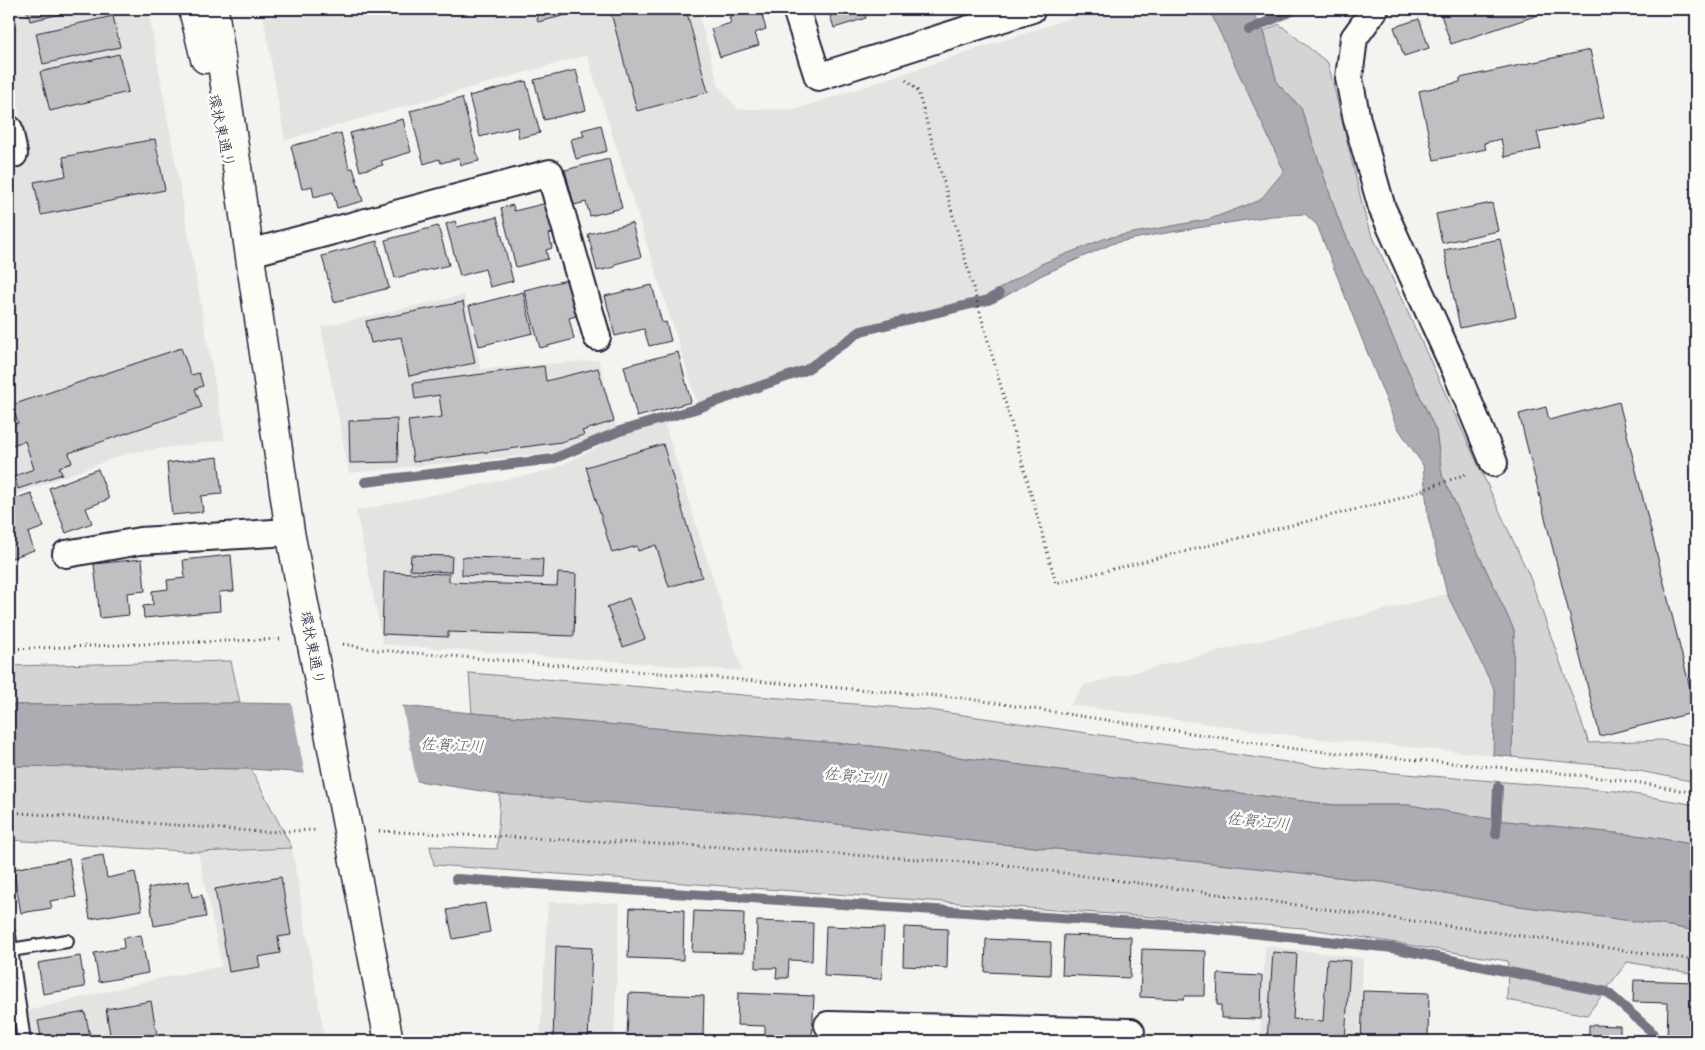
<svg xmlns="http://www.w3.org/2000/svg" width="1705" height="1050" font-family="'Balsamiq Sans','Klee One',sans-serif">
	<rect width="100%" height="100%" fill="#f4f3ef"/>
	<filter id="ink" filterUnits="userSpaceOnUse"><feTurbulence type="fractalNoise" baseFrequency=".02" numOctaves="2"/><feDisplacementMap in="SourceGraphic" scale="10" xChannelSelector="R" yChannelSelector="G"/><feConvolveMatrix kernelMatrix="1 2 1 2 8 2 1 2 1" color-interpolation-filters="sRGB"/></filter>
	<g filter="url(#ink)">
		<!-- built -->
		<g fill="#e4e3e2">
			<polygon points="9,9 148,9 225,440 128,453 9,497 9,158 26,154 9,51"/>
			<polygon points="262,9 697,9 719,87 738,109 797,109 1098,9 1209,9 1284,171 1260,200 1210,219 1106,238 1041,264 989,295 859,327 803,367 698,405 587,55 285,140"/>
			<polygon points="464,295 481,369 599,360 617,430 560,452 349,473 321,327"/>
			<polygon points="664,422 742,671 383,644 356,511 551,470 618,437"/>
			<polygon points="1447,594 1495,691 1493,755 1311,738 1070,705 1084,685"/>
			<polygon points="292,848 325,1041 9,1041 9,1037 23,1035 19,1013 161,978 222,966 198,852"/>
			<polygon points="548,902 620,903 614,1041 540,1041"/>
			<polygon points="1265,946 1363,958 1360,1041 1260,1041"/>
		</g>
		<!-- green -->
		<g fill="#d5d4d5" stroke="#7c7b88">
			<polygon points="1279,24 1328,63 1367,224 1529,575 1589,743 1662,740 1696,746 1696,782 1619,767 1512,757 1514,630 1442,475 1436,431 1338,218 1301,108 1277,83 1264,31"/>
			<polygon points="231,661 240,703 9,705 9,666"/>
			<polygon points="469,673 929,710 1320,767 1616,791 1696,805 1696,845 1652,837 1497,820 1409,805 1334,805 872,746 472,713"/>
			<polygon points="9,766 251,769 292,848 198,852 9,840"/>
			<polygon points="500,794 757,814 989,843 1211,863 1382,882 1519,906 1670,926 1696,931 1696,974 1627,962 1587,1015 1507,1000 1508,961 1304,928 434,865 430,846 497,849"/>
		</g>
		<!-- water -->
		<g fill="#acacb2" stroke="#757582">
			<polygon points="1209,9 1250,9 1264,31 1277,83 1301,108 1338,218 1436,431 1442,475 1514,630 1512,757 1493,755 1495,691 1447,594 1428,517 1423,465 1396,425 1317,225 1305,214 1271,216 1154,235 1114,243 1042,275 997,301 989,304 989,295 1041,264 1106,238 1210,219 1260,200 1284,171"/>
			<polygon points="240,703 402,706 472,713 872,746 1334,805 1409,805 1497,820 1652,837 1696,845 1696,931 1670,926 1519,906 1382,882 1211,863 989,843 757,814 500,794 418,781 251,769 9,766 9,705"/>
		</g>
		<!-- pier -->
		<polygon fill="#f4f3ef" points="291,701 402,703 417,783 305,775"/>
		<g fill="none" stroke-linecap="round" stroke-linejoin="round">
			<!-- stream -->
			<g stroke="#757582" stroke-width="10">
				<polyline points="1249,30 1296,9"/>
				<polyline points="365,482 553,459 620,431 695,409 806,370 861,331 988,300 999,294"/>
				<polyline points="1496,834 1498,787"/>
				<polyline points="456,879 1183,926 1393,948 1607,992 1651,1031 1657,1041"/>
			</g>
		</g>
		<!-- building -->
		<g fill="#c0bfc2" stroke="#22223b">
			<polygon points="27,9 83,9 30,21"/>
			<polygon points="535,9 591,9 538,22"/>
			<polygon points="610,9 686,9 708,92 637,111"/>
			<polygon points="755,9 760,9 766,29 755,33 759,45 720,57 711,29 731,23 729,17"/>
			<polygon points="828,9 863,9 866,18 834,28"/>
			<polygon points="1451,9 1556,9 1451,44 1440,12"/>
			<polygon points="113,16 120,47 43,64 36,33"/>
			<polygon points="1419,19 1429,48 1404,56 1394,27"/>
			<polygon points="1590,50 1604,118 1537,132 1541,149 1505,157 1501,139 1484,143 1486,149 1434,160 1419,91 1460,82 1460,78"/>
			<polygon points="119,54 128,92 50,111 40,72"/>
			<polygon points="576,70 586,110 544,120 534,80"/>
			<polygon points="526,81 540,133 519,138 517,127 480,137 469,96"/>
			<polygon points="462,98 479,161 461,165 459,158 441,163 439,159 424,164 410,111"/>
			<polygon points="403,119 411,152 381,161 383,165 360,171 350,133"/>
			<polygon points="601,125 607,151 576,159 571,139 584,136 582,130"/>
			<polygon points="341,133 349,168 353,168 363,201 337,208 333,192 314,197 312,186 302,189 291,146"/>
			<polygon points="155,139 165,190 41,215 34,182 66,176 63,157"/>
			<polygon points="609,159 622,208 590,216 586,202 574,205 565,170"/>
			<polygon points="547,203 555,232 549,234 552,248 546,250 548,259 516,267 501,208 513,205 514,211"/>
			<polygon points="1492,203 1498,231 1442,243 1436,214"/>
			<polygon points="497,217 513,281 490,287 485,269 460,276 446,224 455,221 457,227"/>
			<polygon points="632,223 641,257 615,264 615,267 597,271 588,234"/>
			<polygon points="438,226 449,265 395,278 385,240"/>
			<polygon points="1500,239 1516,316 1460,328 1444,250"/>
			<polygon points="377,241 389,288 334,302 322,256"/>
			<polygon points="567,280 576,316 569,318 574,339 540,348 524,290"/>
			<polygon points="652,285 662,323 666,322 671,341 649,346 644,329 615,336 605,296"/>
			<polygon points="523,292 533,333 479,346 469,306"/>
			<polygon points="463,302 475,363 409,376 401,337 371,343 366,321"/>
			<polygon points="181,348 191,375 199,373 203,386 195,389 202,407 69,453 72,463 59,467 62,474 18,489 14,476 34,469 25,441 12,445 9,436 9,426 18,423 12,405"/>
			<polygon points="678,352 691,402 637,417 624,366"/>
			<polygon points="544,366 546,381 598,368 614,421 582,431 584,435 561,442 413,462 408,421 442,417 439,395 415,399 413,383"/>
			<polygon points="1619,402 1696,712 1600,736 1519,414 1546,407 1549,420"/>
			<polygon points="397,419 398,462 350,463 349,421"/>
			<polygon points="663,444 702,577 669,587 656,545 638,551 637,546 612,553 586,467"/>
			<polygon points="218,457 222,494 201,496 203,512 172,515 167,463"/>
			<polygon points="98,469 109,499 86,508 92,523 66,533 49,488"/>
			<polygon points="31,493 44,527 28,533 34,550 9,559 9,501"/>
			<polygon points="231,555 234,591 219,592 220,611 144,618 143,606 153,605 152,591 168,589 167,580 185,578 183,560"/>
			<polygon points="411,555 452,556 451,572 410,570"/>
			<polygon points="462,557 543,559 542,578 462,575"/>
			<polygon points="142,559 145,591 127,593 129,615 100,618 94,564"/>
			<polygon points="384,572 449,574 449,582 557,586 558,573 576,574 574,636 448,632 448,637 382,634"/>
			<polygon points="629,598 645,639 623,647 607,607"/>
			<polygon points="103,855 107,878 135,872 142,910 90,919 80,859"/>
			<polygon points="69,859 76,897 50,901 52,908 21,913 13,869"/>
			<polygon points="281,877 291,935 278,937 280,953 258,957 260,967 229,972 215,889"/>
			<polygon points="189,881 192,897 202,895 206,917 154,926 148,888"/>
			<polygon points="485,903 490,932 453,939 447,910"/>
			<polygon points="630,908 684,910 683,960 628,958"/>
			<polygon points="694,911 744,913 743,953 692,952"/>
			<polygon points="757,921 813,923 812,961 789,960 788,978 776,978 777,968 756,968"/>
			<polygon points="826,926 884,928 882,979 824,976"/>
			<polygon points="904,927 948,929 947,968 903,966"/>
			<polygon points="141,935 148,973 99,982 94,953 124,948 123,938"/>
			<polygon points="1064,935 1131,937 1130,978 1062,975"/>
			<polygon points="986,939 1051,942 1050,975 985,972"/>
			<polygon points="556,946 592,948 588,1041 553,1041"/>
			<polygon points="1142,949 1206,951 1205,996 1185,996 1184,999 1140,997"/>
			<polygon points="1273,952 1297,954 1293,1019 1323,1021 1327,959 1350,961 1345,1041 1267,1041"/>
			<polygon points="80,956 85,987 43,994 38,963"/>
			<polygon points="1218,974 1262,976 1261,1019 1221,1018 1221,1005 1217,1005"/>
			<polygon points="1634,980 1696,982 1696,1041 1667,1040 1668,1003 1633,1002"/>
			<polygon points="1363,991 1429,993 1428,1041 1361,1041"/>
			<polygon points="629,993 704,996 703,1038 627,1036"/>
			<polygon points="738,993 814,996 812,1038 765,1036 765,1026 737,1025"/>
			<polygon points="151,1001 158,1041 111,1041 106,1009"/>
			<polygon points="85,1012 91,1041 42,1041 38,1021"/>
			<polygon points="1589,1025 1620,1026 1620,1041 1589,1041"/>
		</g>
		<g fill="none" stroke-linecap="round" stroke-linejoin="round">
			<defs>
				<g id="lane">
					<polyline points="9,935 24,1041"/>
					<polyline points="11,950 67,941"/>
				</g>
				<g id="street">
					<polyline points="796,9 818,77 1032,9"/>
					<polyline points="1375,9 1354,38 1349,78 1357,120 1382,208 1457,374 1494,463"/>
					<polyline points="9,129 14,154"/>
					<polyline points="250,253 550,173 597,337"/>
					<polyline points="66,554 140,541 290,532"/>
					<polyline points="828,1025 1131,1032"/>
				</g>
				<g id="secondary">
					<polyline points="193,9 205,59"/>
					<polyline points="214,9 290,532 389,1041"/>
				</g>
			</defs>
			<!-- lane casing -->
			<use href="#lane" stroke="#22223b" stroke-width="16"/>
			<!-- street casing -->
			<use href="#street" stroke="#22223b" stroke-width="30"/>
			<!-- secondary casing -->
			<use href="#secondary" stroke="#22223b" stroke-width="31"/>
			<!-- path -->
			<g stroke="#22223b" stroke-width="3" stroke-dasharray="1 4" stroke-linecap="butt">
				<polyline points="906,80 918,91 1056,583 1398,499 1466,474"/>
				<polyline points="343,644 378,650 963,698 1295,749 1551,772 1635,782 1696,793"/>
				<polyline points="9,649 280,639"/>
				<polyline points="9,812 263,832 318,830"/>
				<polyline points="379,831 723,847 999,864 1696,960"/>
			</g>
			<!-- lane -->
			<use href="#lane" stroke="#fdfcf7" stroke-width="12"/>
			<!-- street -->
			<use href="#street" stroke="#fdfcf7" stroke-width="26"/>
			<!-- secondary -->
			<use href="#secondary" stroke="#fdfcf7" stroke-width="28"/>
		</g>
	</g>
	<g text-anchor="middle" dominant-baseline="central" stroke-width="5" stroke-linejoin="round" paint-order="stroke">
		<!-- street labels -->
		<g font-size="15" fill="#22223b" stroke="#fdfcf7">
			<text transform="translate(221 131) rotate(77)">環状東通り</text>
			<text transform="translate(312 648) rotate(79)">環状東通り</text>
		</g>
		<!-- water labels -->
		<g font-size="16" font-style="italic" fill="#59596b" stroke="#fdfcf7">
			<text transform="translate(452 746) rotate(3)">佐賀江川</text>
			<text transform="translate(855 777) rotate(6)">佐賀江川</text>
			<text transform="translate(1258 822) rotate(6)">佐賀江川</text>
		</g>
	</g>
	<!-- margin -->
	<rect width="1705" height="1050" fill="none" stroke="#fdfcf7" stroke-width="30"/>
	<rect x="15" y="15" width="1675" height="1020" fill="none" stroke="#22223b" stroke-width="2" filter="url(#ink)"/>
</svg>
